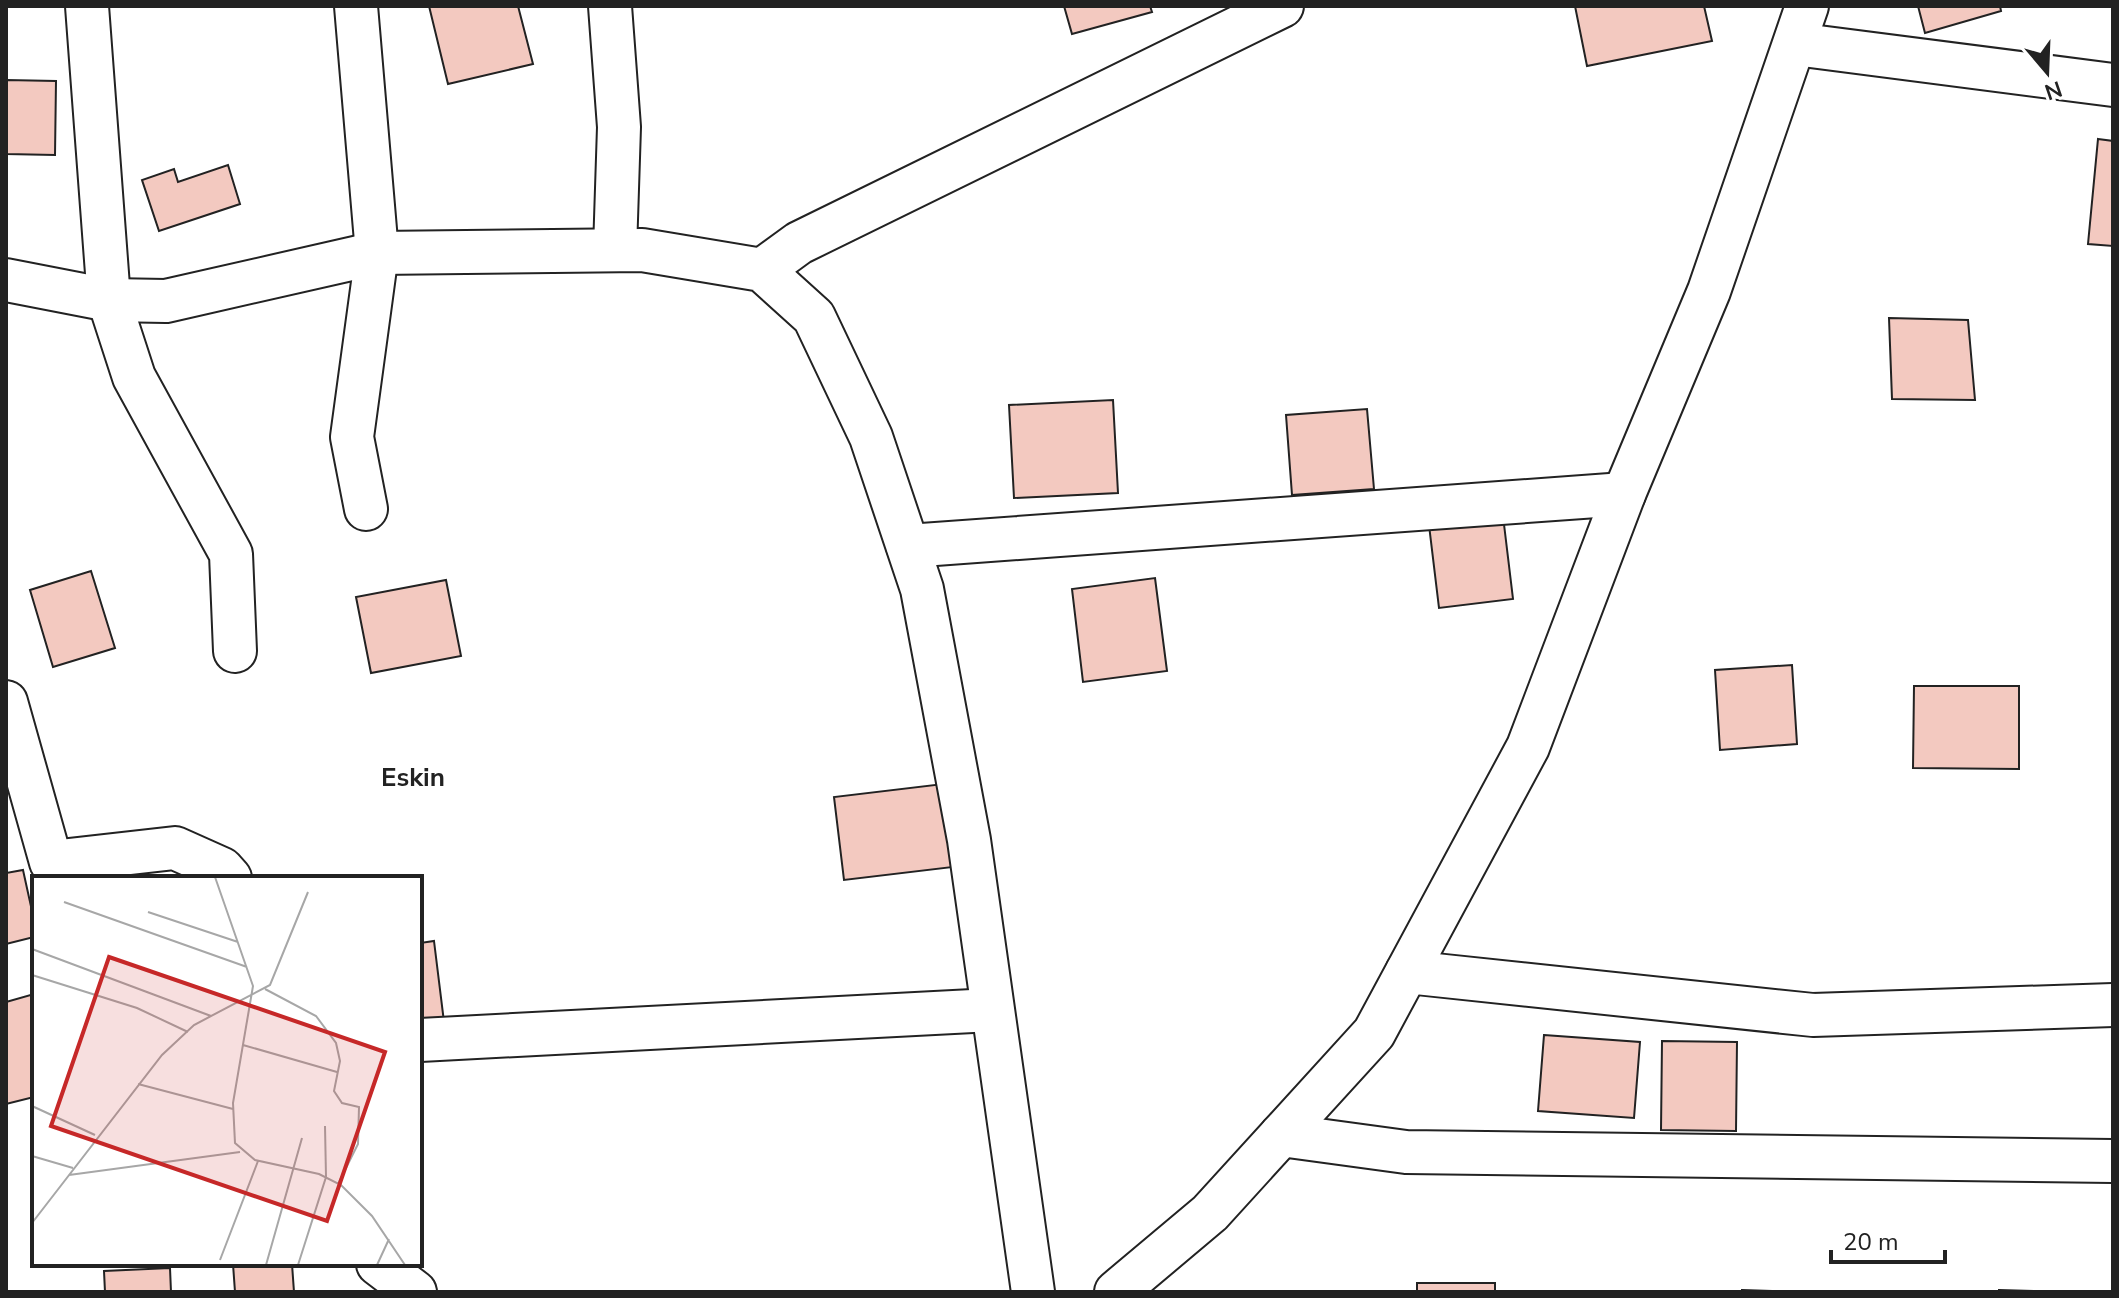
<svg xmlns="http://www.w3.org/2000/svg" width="2119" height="1298" font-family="'Nunito Sans',sans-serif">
	<rect width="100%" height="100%" fill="#fff"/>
	<!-- building -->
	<g fill="#f3c9c0" stroke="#222" stroke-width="2">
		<polygon points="429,6 518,6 533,64 448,84"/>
		<polygon points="1064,6 1150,6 1152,12 1072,34"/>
		<polygon points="1575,6 1704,6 1712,41 1587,66"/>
		<polygon points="1918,6 2000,6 2001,11 1925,33"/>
		<polygon points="6,80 56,81 55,155 6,154"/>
		<polygon points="2098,139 2113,141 2113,246 2088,244"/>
		<polygon points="228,165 240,204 159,231 142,180 174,169 178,182"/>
		<polygon points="1889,318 1968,320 1975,400 1892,399"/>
		<polygon points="1113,400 1118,493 1014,498 1009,405"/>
		<polygon points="1367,409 1374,489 1292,495 1286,415"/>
		<polygon points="1503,516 1513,599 1439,608 1429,525"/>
		<polygon points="91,571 115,648 53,667 30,590"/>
		<polygon points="1155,578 1167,671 1083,682 1072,589"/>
		<polygon points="446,580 461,656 371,673 356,597"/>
		<polygon points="1792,665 1797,744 1720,750 1715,670"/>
		<polygon points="1914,686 2019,686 2019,769 1913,768"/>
		<polygon points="943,784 953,867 844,880 834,797"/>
		<polygon points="23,870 34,920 34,937 6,944 6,873"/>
		<polygon points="434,941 444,1022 420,1024 420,943"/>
		<polygon points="34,994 34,1097 6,1104 6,1002"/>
		<polygon points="1544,1035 1640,1042 1634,1118 1538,1111"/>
		<polygon points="1662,1041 1737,1042 1736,1131 1661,1130"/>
		<polygon points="233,1264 292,1264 294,1292 235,1292"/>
		<polygon points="170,1268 171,1292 105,1292 104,1271"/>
		<rect x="1417" y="1283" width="78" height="9"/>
		<polygon points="1742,1290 1805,1292 1742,1292"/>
		<polygon points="1999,1290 2068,1292 1999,1292"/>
	</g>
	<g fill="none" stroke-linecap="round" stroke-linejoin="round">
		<defs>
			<g id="minor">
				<polyline points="87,6 109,300 134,377 231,554 235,651"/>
				<polyline points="356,6 377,253 352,437 366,509"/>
				<polyline points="610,6 619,127 615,250"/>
				<polyline points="1795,44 2113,85"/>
				<polyline points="762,270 799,243 1282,6"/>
				<polyline points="6,280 109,300 166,301 377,253 642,250 762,270 814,317 871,437 922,589 969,840 1033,1292"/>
				<polyline points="908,546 1624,494"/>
				<polyline points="6,702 51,862 175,848 222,869 230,878"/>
				<polyline points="1407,972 1813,1015 2113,1005"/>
				<polyline points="420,1040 992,1010"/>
				<polyline points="1281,1135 1406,1152 2113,1161"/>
				<polyline points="378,1264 415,1292"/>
				<polyline points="1116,1292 1210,1213 1374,1033 1528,747 1624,494 1709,291 1807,6"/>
			</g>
		</defs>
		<!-- minor casing -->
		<use href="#minor" stroke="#222" stroke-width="46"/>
		<!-- minor -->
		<use href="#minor" stroke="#fff" stroke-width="42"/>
	</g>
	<g text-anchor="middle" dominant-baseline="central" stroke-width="6" stroke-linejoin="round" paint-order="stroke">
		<!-- quarter labels -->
		<g font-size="26" font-weight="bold" fill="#222" stroke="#fff">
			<text x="413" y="777">Eskin</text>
		</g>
	</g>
	<!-- overview -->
	<g transform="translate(32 876)">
		<rect width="390" height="390" fill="#fff"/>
		<path fill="none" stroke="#a7a7a7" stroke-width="2" d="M183,1L221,110L201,227L203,267L223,284L287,298L309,309L340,340L373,389M32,26L215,91M116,36L206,66M0,73L179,140M0,99L105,132L156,156M233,113L284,140L304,167L308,185L302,215L310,227L327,231L326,268L306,308M211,169L305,196M106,208L201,233M0,230L63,259M0,280L41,292M37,299L208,276M0,347L130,179L162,149L238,109L276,16M188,384L226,285M234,389L270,262M266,389L294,301L293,250M345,389L357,363"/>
		<path fill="#c62828" fill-opacity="0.15" stroke="#c62828" stroke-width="4" d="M77,81L353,176L295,345L19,250Z"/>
		<rect width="390" height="390" fill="none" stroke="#222" stroke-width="4"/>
	</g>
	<!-- border -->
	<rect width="2119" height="1298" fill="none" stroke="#222222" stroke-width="16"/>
	<!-- north arrow -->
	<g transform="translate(2047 72) rotate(161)" stroke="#ffffff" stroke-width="6" paint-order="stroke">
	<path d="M0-6L14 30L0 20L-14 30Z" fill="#222222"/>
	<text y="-12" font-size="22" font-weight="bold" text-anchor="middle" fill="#222222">N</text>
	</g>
	<!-- scale -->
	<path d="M1831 1250v12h114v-12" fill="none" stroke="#222222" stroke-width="4"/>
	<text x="1843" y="1250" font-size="24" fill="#222222" stroke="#ffffff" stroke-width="6" paint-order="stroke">20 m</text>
</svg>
